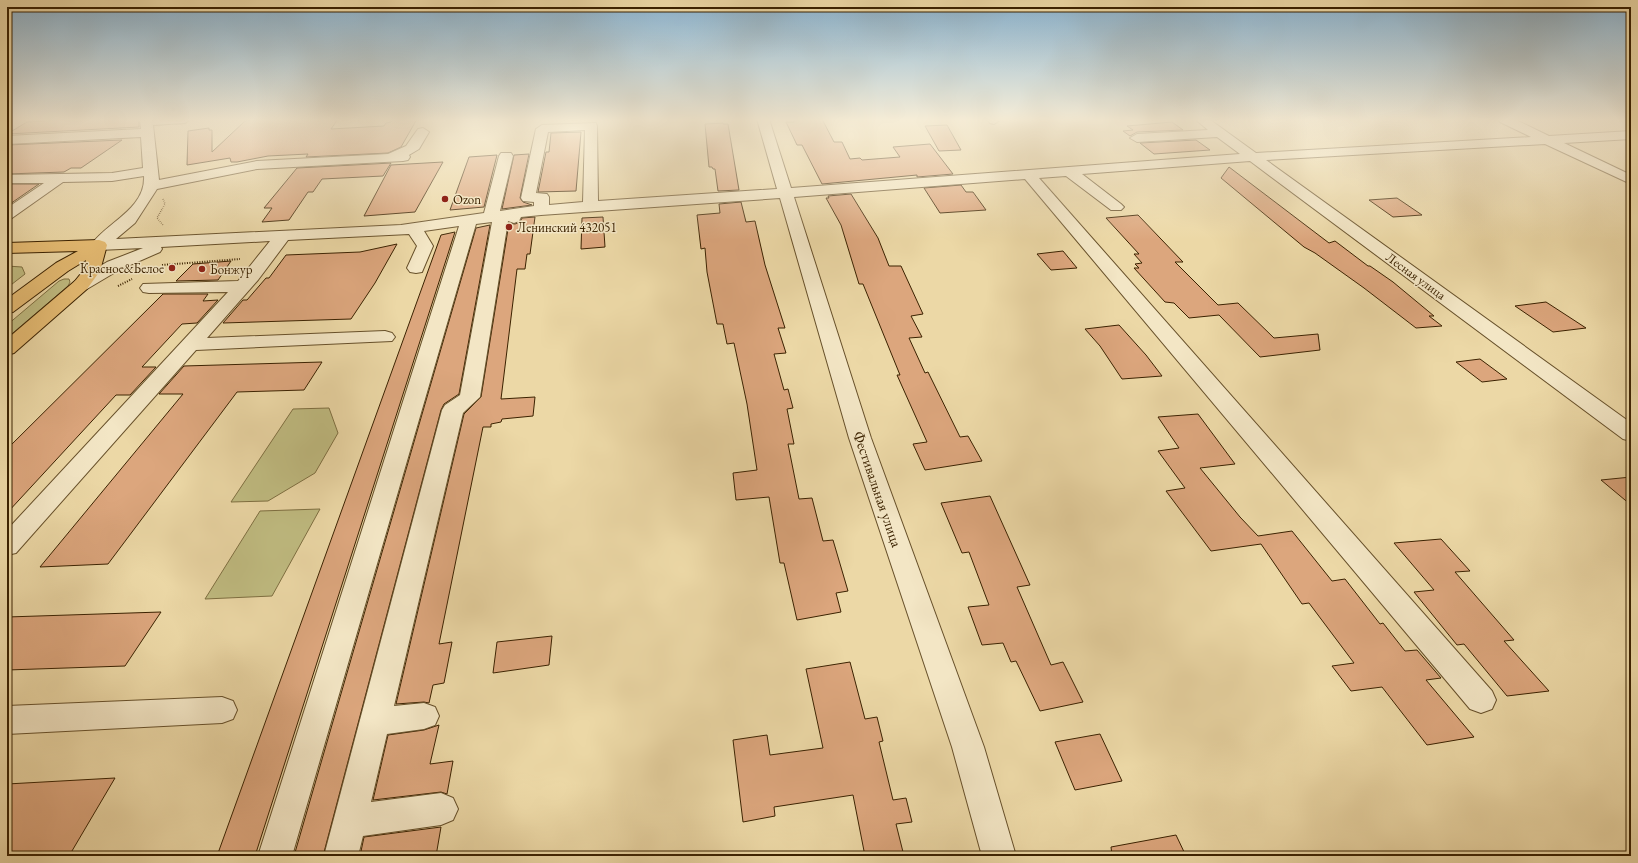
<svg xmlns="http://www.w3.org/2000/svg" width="1638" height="863" font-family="'EB Garamond',serif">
	<rect width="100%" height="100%" fill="#ecd8a6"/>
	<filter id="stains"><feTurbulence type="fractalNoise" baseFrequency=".005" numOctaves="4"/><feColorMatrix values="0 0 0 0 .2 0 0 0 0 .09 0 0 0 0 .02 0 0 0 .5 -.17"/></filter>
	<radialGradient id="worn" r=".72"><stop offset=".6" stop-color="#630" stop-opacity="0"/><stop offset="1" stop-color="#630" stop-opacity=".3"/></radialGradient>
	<!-- green -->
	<g fill="#c0bc81" stroke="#7e6f41">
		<polygon points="7,266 22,267 25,274 7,288"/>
		<polygon points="64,279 69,279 70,282 68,286 7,338 7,325 59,281"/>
		<polygon points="329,408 338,433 315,473 268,501 231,502 293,409"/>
		<polygon points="320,509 272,596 205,599 260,511"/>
	</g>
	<!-- building -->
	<g fill="#dca67d" stroke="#3b2201">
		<polygon points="71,119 139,119 139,127 7,134 27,122"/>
		<polygon points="263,119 338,119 331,129 384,126 386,123 391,122 393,119 417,119 401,147 388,153 306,157 308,154 268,156 237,162 231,162 230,158 187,165 188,131 209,128 209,130 212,130 212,152 245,121"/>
		<polygon points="793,119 822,119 834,142 842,142 850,159 860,158 862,160 900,157 893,147 930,144 953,174 917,177 917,175 822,184 802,145 797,145 786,122 794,122"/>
		<polygon points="1172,122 1183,130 1137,132 1130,136 1123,131 1133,130 1127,126"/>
		<polygon points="723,123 723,124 728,124 739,190 718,191 715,169 713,169 712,167 709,167 705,124"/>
		<polygon points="947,125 961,150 939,151 925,126"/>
		<polygon points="581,132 576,191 538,192 546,152 549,152 551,133"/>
		<polygon points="122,140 81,168 71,168 64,172 7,174 7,145"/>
		<polygon points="1196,140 1210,150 1154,154 1140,143"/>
		<polygon points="529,154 520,198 523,202 532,205 502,209 514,155"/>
		<polygon points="497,155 484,207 450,210 469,157"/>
		<polygon points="443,162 415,212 364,216 391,165"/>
		<polygon points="391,163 383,176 322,179 313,192 308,192 289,220 262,222 272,208 264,208 297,168"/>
		<polygon points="1229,167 1329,243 1335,241 1368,266 1370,266 1393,282 1434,316 1429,316 1442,326 1416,328 1364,288 1315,253 1304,247 1221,178"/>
		<polygon points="7,184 39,184 7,206"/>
		<polygon points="961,185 966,192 973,192 986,210 940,213 924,188"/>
		<polygon points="851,194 878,238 889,266 901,266 923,314 911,316 922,337 909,338 925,373 928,372 960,437 968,436 982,461 925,470 913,444 927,442 897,375 900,375 863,284 859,284 841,225 826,198 829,198 828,196"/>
		<polygon points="1397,198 1422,215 1393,217 1369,200"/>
		<polygon points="741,202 746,222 755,221 765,265 785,328 778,328 786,353 774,354 784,390 788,389 793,408 787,409 794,444 788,444 799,499 812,498 823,541 833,540 848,591 836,593 841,612 797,620 784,563 780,563 769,497 736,500 733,473 757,470 747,404 734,343 727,344 723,324 717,324 707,272 705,248 701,249 697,215 720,213 719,204"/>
		<polygon points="1138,215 1183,262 1175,262 1218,305 1238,303 1274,338 1318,334 1320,350 1260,357 1219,315 1189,318 1174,303 1165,302 1134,268 1139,268 1135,264 1142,263 1134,254 1139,254 1106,218"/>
		<polygon points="535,217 530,254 527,254 525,269 517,269 501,399 535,397 533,416 502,419 501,422 491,424 491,427 483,427 439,644 452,642 444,683 433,685 429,703 424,702 396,704 464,414 481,397 509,223 515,224 520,222 522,218"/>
		<polygon points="603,217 605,247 581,249 582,218"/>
		<polygon points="490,225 459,394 444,404 441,410 323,856 294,856 476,228"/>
		<polygon points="455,232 255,856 217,856 441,235"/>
		<polygon points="397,244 375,283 351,319 223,323 243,300 247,300 266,278 269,278 286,255 360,252"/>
		<polygon points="1063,251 1077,268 1051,270 1037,254"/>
		<polygon points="231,261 218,280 176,281 193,264"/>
		<polygon points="163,294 208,294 203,301 218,300 197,323 182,324 142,367 156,367 130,395 116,395 7,513 7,449"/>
		<polygon points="1546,302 1586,328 1553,332 1515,306"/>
		<polygon points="1119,325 1146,355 1162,376 1122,379 1100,346 1085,329"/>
		<polygon points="1480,359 1507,379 1482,382 1456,362"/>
		<polygon points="322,362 304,390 237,392 108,564 40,567 183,394 159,394 184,366"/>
		<polygon points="1198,414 1235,464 1200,468 1240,517 1258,536 1292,531 1332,581 1345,579 1380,624 1383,623 1405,651 1417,650 1441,678 1426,680 1474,737 1427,745 1382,687 1351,691 1332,666 1354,663 1309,603 1302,604 1261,544 1211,551 1166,491 1185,488 1158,451 1179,448 1158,417"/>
		<polygon points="1631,477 1631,505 1601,480"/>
		<polygon points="990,496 1030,585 1017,587 1051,665 1063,662 1083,702 1040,711 1016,661 1011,662 1003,643 982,645 968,607 989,605 969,552 962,553 941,503"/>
		<polygon points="1441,539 1470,571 1455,572 1514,640 1504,641 1549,691 1507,696 1464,644 1457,645 1414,592 1434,590 1394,543"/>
		<polygon points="161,612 125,666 7,670 7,617"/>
		<polygon points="552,636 549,665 493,673 497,642"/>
		<polygon points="850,662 865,719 877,717 883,741 879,742 893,800 906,798 912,822 896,824 904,856 865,856 853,795 774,807 775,816 743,822 733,740 767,735 770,755 823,748 806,669"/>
		<polygon points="439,725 430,764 453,761 447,794 441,792 373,800 388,735 424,730"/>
		<polygon points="1100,734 1122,781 1075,790 1055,742"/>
		<polygon points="115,778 69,856 7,856 7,784"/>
		<polygon points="441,827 436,856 360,856 364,837"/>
		<polygon points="1176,835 1186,856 1112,856 1111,847"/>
	</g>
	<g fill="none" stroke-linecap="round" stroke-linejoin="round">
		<defs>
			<g id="minor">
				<path d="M140,119H191L185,123L153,125L159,180L257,161L388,154L406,146L418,129L423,128L429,132L419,149L409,155L410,157L408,160L403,161L257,169L157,189L135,223L116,239L401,225L484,213L499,156L501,153H511L513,156L500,211L534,206V202L523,201L521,198L536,129L542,125L596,123L597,126L598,201L777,189L757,119H769L791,188L1240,154L1217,137L1137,142L1130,138L1137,134L1208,130L1195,119H1209L1256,153L1531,137L1500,122L1498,119H1514L1549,136L1631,131V139L1564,143L1631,175V184L1545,144L1266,160L1631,423V441L1623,439L1250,161L1082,174L1121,204L1124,207L1121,210H1111L1066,176L1039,178L1492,691L1496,700L1492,709L1481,713L1470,709L1025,179L794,197L871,438L984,747L1016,856H982L952,747L849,438L780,198L541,215L521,217L519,221L514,223L508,221L480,397L463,413L394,706L424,703L435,707L439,716L435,725L424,729L387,734L371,802L441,793L453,798L458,809L453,820L441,825L363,836L358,856H324L442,410L445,405L460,395L492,222L476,224L292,856H258L459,226L424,231L433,246L422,272L416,273L410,272L407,268L417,246L409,234L288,240L258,280L207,338L385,331L392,333L395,337L392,341L196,350L16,553L7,555V530L228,292L149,293L143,292L140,288L143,284L238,281L270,241L161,247L162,249L160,252L119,270L87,289L81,290L75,289L72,285L75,281L107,262L143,248L99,250L93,248L91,245C106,223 146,209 144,176L112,181L63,182L12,218L7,220V208L44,183H7V175L112,173L143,168L141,137L7,144V136L141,129ZM585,130L583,202L549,205V197L547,194L536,193L548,132Z"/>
				<polygon points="987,119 1000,119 1000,120 994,124 990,123"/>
				<polygon points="222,697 233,701 237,710 233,719 222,723 7,734 7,706"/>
			</g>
			<polygon id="major" points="99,240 105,242 107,245 100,271 87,289 14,353 7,355 7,339 75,281 83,271 86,260 68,271 13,312 7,313 7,299 56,263 78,251 7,253 7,243"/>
		</defs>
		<!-- minor casing -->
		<use href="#minor" stroke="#67502a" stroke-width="2"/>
		<!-- major casing -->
		<use href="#major" stroke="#3b2201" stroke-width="2"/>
		<!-- path-far1 -->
		<polyline stroke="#3b2201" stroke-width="1.5" stroke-dasharray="0.5 1.5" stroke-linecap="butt" points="163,199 165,204 157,218 163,225"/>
		<!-- path -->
		<g stroke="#3b2201" stroke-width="2" stroke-dasharray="1 1.5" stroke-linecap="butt">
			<polyline points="162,265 240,259"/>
			<polyline points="118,286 132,279"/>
		</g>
		<!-- minor -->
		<use href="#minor" fill="#f3e6c5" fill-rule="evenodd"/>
		<!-- major -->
		<use href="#major" fill="#e6bc73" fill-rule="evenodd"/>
	</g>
	<!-- sky -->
	<linearGradient id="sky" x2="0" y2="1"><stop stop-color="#8ab5d3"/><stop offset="0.5" stop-color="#f6edd7"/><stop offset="1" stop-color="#f6edd7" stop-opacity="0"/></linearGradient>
	<rect width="1638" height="240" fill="url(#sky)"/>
	<!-- markers -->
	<g fill="#8f2418" stroke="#f3e6c5" stroke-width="1.5">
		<circle cx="445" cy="199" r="4"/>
		<circle cx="509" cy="227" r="4"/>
		<circle cx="172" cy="268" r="4"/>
		<circle cx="202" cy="269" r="4"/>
	</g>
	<g text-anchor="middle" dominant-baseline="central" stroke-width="3" stroke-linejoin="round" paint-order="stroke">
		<!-- far-poi labels -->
		<g font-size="13" fill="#3b2201" stroke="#f3e6c5" text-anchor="start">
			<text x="453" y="199">Ozon</text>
			<text x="517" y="227">Ленинский 432051</text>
			<text x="164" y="268" text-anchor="end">Красное&amp;Белое</text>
			<text x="210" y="269">Бонжур</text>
		</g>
		<!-- far-street labels -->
		<g font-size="13" fill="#3b2201" stroke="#f3e6c5">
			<text transform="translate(1416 276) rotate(36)">Лесная улица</text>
		</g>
		<!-- street labels -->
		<g font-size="15" fill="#3b2201" stroke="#f3e6c5">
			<text transform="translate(878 489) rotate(71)">Фестивальная улица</text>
		</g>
	</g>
	<!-- margin -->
	<rect width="1638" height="863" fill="none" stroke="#ecd8a6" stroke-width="24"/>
	<rect x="8" y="8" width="1622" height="847" fill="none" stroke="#3b2201" stroke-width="2"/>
	<rect x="12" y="12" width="1614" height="839" fill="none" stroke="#3b2201"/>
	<rect width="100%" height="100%" filter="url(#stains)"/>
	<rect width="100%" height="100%" fill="url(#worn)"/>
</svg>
